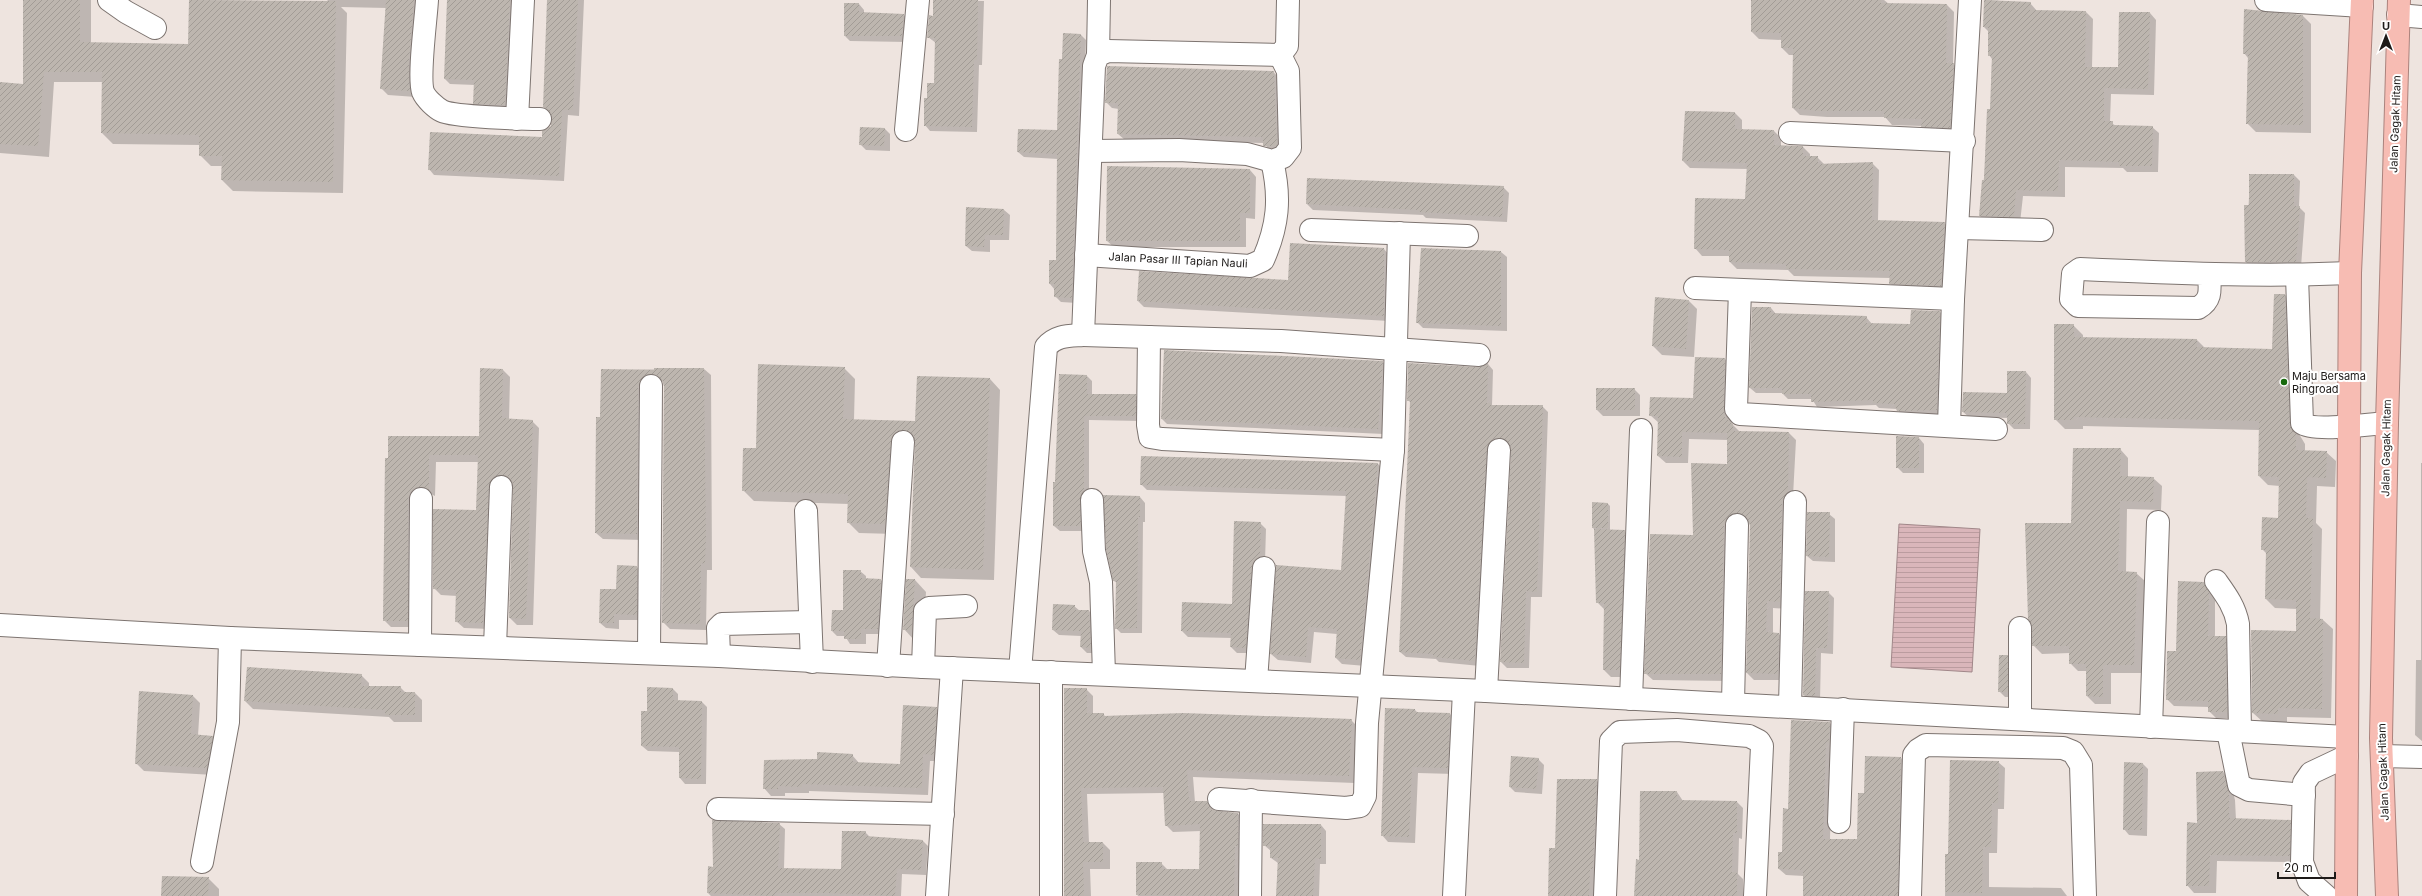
<svg xmlns="http://www.w3.org/2000/svg" width="2422" height="896" font-family="Inter,sans-serif">
	<defs>
		<pattern id="water-rules" width="6" height="5" patternUnits="userSpaceOnUse"><rect width="6" height="5" fill="#dab6ba"/><path d="M0 2.5h6" fill="none" stroke="#bb9c9f"/></pattern>
		<pattern id="building-hatch" width="6" height="6" patternUnits="userSpaceOnUse"><rect width="6" height="6" fill="#bdb6af"/><path d="M-1 1l2-2M0 6l6-6M5 7l2-2" fill="none" stroke="#a29c96"/></pattern>
	</defs>
	<rect width="100%" height="100%" fill="#eee4df"/>
	<!-- water -->
	<polygon fill="url(#water-rules)" stroke="#a18789" points="1899,524 1980,529 1972,672 1891,667"/>
	<!-- shadow -->
	<g fill="#0003">
		<polygon points="24,0 91,0 91,43 189,45 190,0 329,2 327,0 424,0 416,97 388,95 381,88 387,8 341,7 347,13 343,193 233,191 222,180 222,166 211,166 200,155 200,145 113,144 102,133 103,82 54,82 49,157 0,153 0,83 24,85"/>
		<polygon points="448,0 518,0 510,111 480,109 474,103 475,85 450,84 445,79"/>
		<polygon points="548,0 584,0 579,116 568,115 564,181 434,175 429,169 543,138 552,126 552,114 544,107"/>
		<polygon points="934,0 984,1 982,65 979,65 977,132 930,131 925,125 928,99 935,84 936,43 928,37 934,17"/>
		<polygon points="1752,0 1884,0 1889,4 1947,5 1954,12 1953,64 1961,71 1957,135 1930,133 1922,126 1892,125 1885,117 1827,117 1800,115 1793,108 1794,55 1789,55 1782,48 1782,40 1759,39 1752,32"/>
		<polygon points="1985,0 2030,3 2037,11 2086,12 2093,19 2092,68 2119,68 2150,13 2156,20 2154,95 2111,94 2110,122 2116,126 2152,127 2159,133 2158,172 2127,172 2123,168 2065,167 2065,197 2023,196 2020,223 1987,222 1980,216 1991,110 1992,59 1989,55 1989,32 1984,27"/>
		<polygon points="859,4 864,10 864,14 904,15 909,21 907,42 850,41 845,36"/>
		<polygon points="2303,16 2311,24 2311,133 2256,132 2247,123 2248,58 2244,53"/>
		<polygon points="1064,34 1081,35 1086,40 1077,303 1061,302 1055,296 1055,290 1050,284 1057,261 1058,159 1024,157 1018,152 1058,131"/>
		<polygon points="1273,72 1280,78 1283,150 1270,151 1264,143 1125,140 1118,134 1119,109 1112,108 1106,102"/>
		<polygon points="1735,113 1742,120 1742,130 1774,131 1781,138 1781,146 1803,147 1810,154 1810,157 1817,157 1824,164 1872,163 1879,170 1878,221 1944,223 1952,230 1948,293 1897,290 1890,283 1890,278 1794,276 1788,270 1737,269 1730,262 1730,256 1702,256 1695,248 1746,200 1748,169 1690,168 1683,161"/>
		<polygon points="885,129 890,134 890,151 866,150 860,144"/>
		<polygon points="1108,167 1250,170 1256,177 1255,219 1246,218 1246,247 1114,247 1107,241"/>
		<polygon points="2250,175 2294,175 2300,181 2299,207 2305,213 2301,267 2251,267 2246,262"/>
		<polygon points="1308,179 1503,187 1509,193 1507,222 1426,218 1423,215 1313,210 1307,204"/>
		<polygon points="1004,210 1010,215 1009,240 990,240 990,252 972,251 966,246"/>
		<polygon points="1384,249 1389,255 1389,321 1144,307 1138,301 1289,281"/>
		<polygon points="1501,252 1507,257 1507,331 1423,328 1417,322"/>
		<polygon points="2285,295 2294,304 2299,434 2305,444 2305,451 2326,452 2336,461 2335,487 2317,486 2316,523 2322,529 2320,620 2323,620 2333,629 2331,718 2287,717 2287,723 2263,722 2253,713 2297,632 2297,609 2275,608 2266,599 2267,554 2262,549 2279,519 2280,486 2268,485 2259,476 2260,430 2083,426 2083,429 2065,429 2055,419 2073,325 2083,335 2083,338 2197,340 2205,348 2273,350"/>
		<polygon points="1689,301 1697,309 1694,357 1662,355 1653,346"/>
		<polygon points="1771,308 1776,314 1866,317 1872,324 1911,325 1940,312 1945,317 1942,415 1903,416 1897,409 1879,408 1876,405 1817,407 1812,399 1788,399 1782,393 1756,393 1750,388"/>
		<polygon points="1725,359 1732,367 1730,416 1732,424 1740,432 1789,433 1796,440 1787,609 1773,608 1773,633 1779,634 1786,641 1785,680 1754,680 1747,673 1751,525 1748,520 1744,519 1728,681 1653,680 1645,673 1694,536 1728,465 1728,440 1689,439 1688,463 1666,463 1658,456 1659,423 1650,415 1694,399"/>
		<polygon points="1383,362 1388,367 1384,434 1167,424 1162,419"/>
		<polygon points="1488,364 1493,370 1492,406 1542,406 1548,412 1542,597 1531,597 1529,668 1507,668 1501,662 1512,451 1511,446 1506,443 1480,666 1439,662 1436,659 1406,657 1400,652 1411,403 1408,400"/>
		<polygon points="844,368 855,379 854,420 916,422 990,379 1000,390 994,580 921,578 911,567 916,440 908,442 895,534 859,533 848,522 849,504 754,501 743,490 757,449"/>
		<polygon points="704,369 711,375 712,570 707,570 706,630 670,629 663,622 664,386 663,381 651,382 644,540 603,539 596,533 602,370"/>
		<polygon points="503,370 510,377 509,420 532,421 539,428 533,625 517,625 510,618 514,487 512,482 509,481 490,629 464,628 456,621 457,596 441,595 434,588 477,511 479,462 436,462 435,496 429,493 414,627 391,627 384,620 386,459 480,437"/>
		<polygon points="2026,372 2031,378 2030,429 2014,429 2008,423 2008,418 1969,417 1963,412 2008,394"/>
		<polygon points="1060,375 1087,376 1092,381 1092,395 1135,395 1141,400 1141,421 1089,420 1089,496 1085,531 1060,531 1054,526"/>
		<polygon points="1597,389 1634,389 1640,395 1640,416 1603,416 1597,410"/>
		<polygon points="1919,438 1924,444 1924,473 1903,473 1897,467"/>
		<polygon points="2120,449 2128,458 2128,477 2153,478 2162,486 2161,510 2127,509 2126,573 2136,573 2145,581 2142,673 2111,673 2111,704 2095,704 2087,696 2087,671 2078,671 2070,663 2070,653 2042,654 2034,646 2072,524"/>
		<polygon points="1142,457 1378,464 1384,470 1366,666 1342,664 1336,658 1337,634 1314,632 1311,663 1278,660 1271,654 1342,571 1347,496 1147,490 1141,484"/>
		<polygon points="2421,463 2422,463 2422,741 2415,735 2416,660 2421,660"/>
		<polygon points="1140,497 1145,503 1145,522 1143,522 1142,633 1121,633 1116,628 1117,583 1114,581"/>
		<polygon points="1608,504 1610,506 1610,531 1624,531 1631,538 1626,677 1611,677 1604,670 1604,609 1597,602 1595,530 1593,528"/>
		<polygon points="1829,514 1835,519 1835,562 1813,561 1807,556"/>
		<polygon points="1260,523 1266,529 1265,562 1251,653 1237,653 1231,647 1232,638 1188,637 1182,631 1233,605"/>
		<polygon points="637,567 642,573 642,620 619,620 619,629 606,628 600,623 617,590"/>
		<polygon points="860,571 866,576 866,579 881,580 886,585 883,634 866,634 866,644 850,644 845,636 837,636 832,631 844,611"/>
		<polygon points="907,580 915,580 926,592 923,641 915,641 904,629"/>
		<polygon points="2203,583 2210,590 2215,600 2215,637 2225,637 2232,644 2234,718 2216,718 2209,711 2209,707 2174,706 2167,699 2177,652"/>
		<polygon points="1828,592 1834,598 1833,654 1821,653 1820,701 1809,701 1804,695"/>
		<polygon points="1074,606 1080,611 1089,611 1095,617 1096,653 1087,653 1081,647 1081,636 1059,635 1053,630"/>
		<polygon points="2007,656 2013,662 2013,697 2005,697 1999,691"/>
		<polygon points="361,675 369,683 369,687 400,687 406,693 415,693 422,700 422,722 394,722 389,717 253,709 245,701"/>
		<polygon points="673,689 678,694 678,701 702,702 707,707 706,784 685,784 680,778 680,752 648,751 642,746 648,712"/>
		<polygon points="1086,689 1093,696 1093,714 1103,714 1106,717 1351,720 1358,727 1355,783 1193,777 1195,802 1207,802 1215,811 1238,814 1245,821 1241,896 1138,896 1137,894 1161,863 1168,870 1200,870 1201,831 1173,832 1166,825 1164,793 1087,794 1089,843 1103,843 1110,850 1110,869 1090,869 1091,896 1064,896"/>
		<polygon points="193,696 200,703 198,736 212,736 220,744 214,775 144,771 136,763"/>
		<polygon points="936,708 944,715 941,761 930,761 928,795 809,791 809,793 785,793 785,796 771,796 764,788 818,760 852,755 859,763 901,765"/>
		<polygon points="1415,710 1418,713 1450,714 1457,721 1454,774 1418,773 1415,843 1388,842 1382,835"/>
		<polygon points="1830,723 1836,730 1832,749 1830,840 1858,840 1865,794 1866,757 1901,758 1908,765 1905,896 1804,896 1804,876 1786,875 1779,869 1789,810 1790,751"/>
		<polygon points="1538,759 1544,765 1542,794 1515,792 1510,787"/>
		<polygon points="1998,762 2005,768 2004,809 1998,809 1997,853 1989,853 1989,887 2061,888 2067,896 1945,896 1946,855 1949,855"/>
		<polygon points="2143,764 2148,769 2147,836 2129,835 2124,829"/>
		<polygon points="2223,772 2230,779 2235,800 2236,820 2290,820 2297,828 2296,862 2217,861 2216,893 2194,893 2187,885 2198,824"/>
		<polygon points="1596,780 1602,786 1597,896 1549,896 1556,849"/>
		<polygon points="1677,792 1683,801 1737,802 1743,808 1742,839 1739,838 1738,874 1743,879 1743,896 1635,896 1640,861"/>
		<polygon points="779,824 785,829 784,869 842,870 865,832 871,838 922,840 928,846 926,875 902,874 901,896 711,896 708,893 714,868"/>
		<polygon points="1321,825 1326,831 1326,864 1320,864 1319,896 1277,896 1278,863 1271,858 1271,851 1264,845"/>
		<polygon points="208,878 219,889 219,896 162,896"/>
	</g>
	<!-- building -->
	<g fill="url(#building-hatch)">
		<polygon points="23,0 80,0 80,42 188,44 189,0 336,1 333,182 221,180 222,156 199,156 199,135 101,133 102,72 44,72 38,146 0,144 0,82 23,84"/>
		<polygon points="386,0 414,0 409,61 410,91 380,89"/>
		<polygon points="447,0 510,0 505,105 473,104 474,80 444,79"/>
		<polygon points="547,0 578,0 573,110 562,110 559,176 428,170 430,132 542,137 542,131 551,126 551,113 543,107"/>
		<polygon points="933,0 978,0 977,60 974,60 972,127 924,126 924,98 927,98 927,83 934,83 935,38 927,38 929,15 933,16"/>
		<polygon points="1751,0 1881,0 1881,3 1947,4 1946,63 1954,63 1950,128 1921,127 1922,119 1884,118 1884,111 1819,111 1792,108 1793,48 1781,48 1781,33 1751,32"/>
		<polygon points="1984,0 2031,2 2030,10 2086,11 2085,67 2118,67 2119,12 2150,12 2148,89 2104,88 2104,121 2113,121 2113,125 2153,126 2152,166 2119,166 2119,162 2059,160 2058,191 2016,190 2014,217 1979,216 1982,180 1984,180 1987,109 1990,109 1992,56 1988,56 1988,27 1983,27"/>
		<polygon points="844,3 859,3 859,12 904,14 902,36 844,36"/>
		<polygon points="2244,9 2303,15 2303,125 2246,124 2248,54 2243,54"/>
		<polygon points="1063,33 1081,34 1072,298 1054,297 1054,284 1049,284 1049,260 1056,260 1057,154 1017,152 1018,129 1057,130 1059,59 1062,59"/>
		<polygon points="1107,66 1274,71 1277,144 1276,146 1263,146 1263,137 1117,134 1118,103 1105,103"/>
		<polygon points="1685,111 1735,112 1735,129 1774,130 1774,145 1803,146 1803,156 1818,156 1818,164 1873,162 1872,220 1945,222 1941,286 1889,284 1890,271 1786,269 1786,264 1729,262 1729,250 1694,249 1695,198 1745,199 1747,163 1682,161"/>
		<polygon points="860,127 885,128 884,146 859,145"/>
		<polygon points="1107,166 1250,169 1250,213 1240,213 1240,241 1106,241"/>
		<polygon points="2249,174 2294,174 2294,206 2300,206 2296,262 2245,262 2244,205 2249,205"/>
		<polygon points="1307,178 1504,186 1502,217 1419,212 1419,210 1306,204"/>
		<polygon points="966,207 1004,209 1003,235 985,235 984,247 965,246"/>
		<polygon points="1290,243 1384,248 1384,316 1137,301 1139,271 1288,280"/>
		<polygon points="1421,248 1501,251 1501,326 1416,323"/>
		<polygon points="2274,294 2285,294 2290,423 2296,434 2296,450 2327,451 2326,478 2307,477 2306,518 2313,518 2310,618 2323,619 2322,709 2278,708 2278,714 2252,713 2251,630 2296,631 2296,600 2265,599 2266,550 2261,550 2262,517 2278,518 2279,477 2258,476 2259,421 2074,417 2074,420 2054,420 2054,324 2074,324 2074,337 2197,339 2197,347 2272,349"/>
		<polygon points="1655,297 1689,300 1686,349 1652,346"/>
		<polygon points="1752,307 1771,307 1771,313 1867,316 1866,323 1910,324 1911,310 1940,311 1937,410 1897,411 1894,404 1873,403 1873,400 1811,402 1811,394 1782,394 1782,388 1749,388"/>
		<polygon points="1164,350 1383,361 1378,429 1161,419"/>
		<polygon points="1695,357 1725,358 1724,409 1725,417 1733,424 1733,431 1789,432 1788,492 1782,502 1780,602 1767,601 1766,632 1779,633 1778,674 1746,673 1750,525 1744,515 1737,513 1727,518 1724,525 1721,674 1644,674 1650,534 1693,535 1691,463 1727,464 1727,433 1682,432 1682,457 1657,456 1658,416 1649,416 1650,397 1693,398"/>
		<polygon points="1408,363 1478,367 1488,363 1487,403 1491,403 1491,405 1543,405 1537,592 1526,591 1524,663 1500,662 1511,451 1510,444 1500,438 1493,439 1487,449 1475,661 1433,657 1433,654 1399,652 1410,401 1407,401"/>
		<polygon points="758,364 845,367 843,419 915,421 917,376 990,378 983,570 910,567 915,443 914,436 904,430 897,431 891,441 885,524 847,523 848,494 742,491 743,448 756,448"/>
		<polygon points="480,368 503,369 502,418 533,420 526,619 509,618 513,487 512,481 507,476 495,476 489,486 483,623 455,622 456,590 433,589 433,509 476,510 478,455 429,455 429,490 421,487 415,488 410,492 408,499 408,621 383,621 385,458 388,458 388,436 479,436"/>
		<polygon points="654,368 704,368 706,537 705,564 701,563 700,624 662,623 664,386 662,380 657,375 645,375 638,386 637,534 595,533 596,417 600,417 601,369 654,370"/>
		<polygon points="2007,371 2026,371 2025,424 2007,424 2007,413 1962,412 1963,392 2007,393"/>
		<polygon points="1059,374 1087,375 1087,394 1136,394 1136,416 1084,416 1084,490 1080,500 1081,526 1053,526 1053,482 1055,482"/>
		<rect x="1596" y="388" width="39" height="22"/>
		<polygon points="1896,436 1919,437 1919,468 1896,468"/>
		<polygon points="2073,448 2121,448 2120,476 2154,477 2153,502 2120,501 2118,571 2137,572 2134,665 2103,665 2103,697 2086,696 2086,664 2069,664 2069,646 2032,646 2032,628 2028,619 2025,523 2071,523"/>
		<polygon points="1141,456 1378,463 1360,660 1335,658 1337,629 1308,627 1306,657 1270,654 1276,565 1341,570 1346,491 1140,485"/>
		<polygon points="1103,495 1140,496 1140,517 1138,517 1137,628 1115,629 1116,581 1113,581 1106,549"/>
		<polygon points="1592,502 1608,503 1608,528 1592,528"/>
		<polygon points="1807,512 1830,512 1829,557 1806,556"/>
		<polygon points="1234,521 1261,522 1260,556 1254,561 1252,567 1246,648 1230,647 1231,633 1181,631 1182,602 1232,604"/>
		<polygon points="1594,529 1625,530 1620,670 1603,670 1604,603 1596,603"/>
		<polygon points="617,565 637,566 637,615 614,614 614,623 599,623 600,589 616,589"/>
		<polygon points="843,570 861,570 861,578 881,579 878,629 861,629 861,639 844,639 844,631 831,631 832,610 843,610"/>
		<polygon points="906,579 915,579 912,630 903,630"/>
		<polygon points="2178,581 2204,582 2209,593 2208,636 2226,636 2227,712 2208,712 2208,701 2166,700 2167,651 2176,651"/>
		<polygon points="1805,591 1829,591 1827,648 1816,648 1815,696 1803,695"/>
		<polygon points="1053,604 1075,605 1075,610 1089,610 1091,648 1080,647 1081,631 1052,630"/>
		<polygon points="1999,655 2008,655 2008,692 1998,692"/>
		<polygon points="247,667 362,674 361,686 401,686 401,692 415,692 415,715 385,715 385,710 244,701"/>
		<polygon points="647,687 673,688 673,700 702,701 701,779 679,778 679,747 641,746 641,711 647,711"/>
		<polygon points="1064,688 1087,688 1087,713 1104,713 1104,716 1183,713 1352,719 1349,776 1187,770 1189,801 1207,801 1212,810 1238,813 1238,846 1235,846 1234,896 1136,895 1136,862 1162,862 1162,869 1199,869 1200,824 1165,826 1163,787 1081,788 1083,842 1103,842 1103,862 1083,862 1084,896 1064,896"/>
		<polygon points="139,691 193,695 191,734 213,736 207,768 135,764"/>
		<polygon points="903,705 937,707 934,755 923,754 922,788 802,784 802,787 778,786 778,789 763,789 764,760 817,759 817,752 853,754 853,762 900,764"/>
		<polygon points="1385,708 1415,709 1415,712 1450,713 1448,768 1412,767 1409,837 1381,836"/>
		<polygon points="1791,720 1830,722 1829,743 1826,742 1823,839 1857,839 1858,793 1864,793 1865,756 1901,757 1898,896 1803,896 1803,870 1778,869 1778,852 1782,852 1783,808 1788,809"/>
		<polygon points="1511,756 1539,758 1536,789 1509,787"/>
		<polygon points="1950,760 1999,761 1998,803 1992,803 1991,847 1983,847 1982,893 1945,892 1945,854 1948,854"/>
		<polygon points="2124,762 2143,763 2142,830 2123,830"/>
		<polygon points="2223,771 2229,792 2229,818 2291,820 2290,856 2210,855 2209,886 2186,886 2187,822 2197,823 2196,772"/>
		<polygon points="1557,779 1597,779 1593,869 1590,869 1589,896 1548,896 1549,848 1555,848"/>
		<polygon points="1640,791 1677,791 1677,800 1737,801 1737,833 1733,833 1732,872 1737,872 1737,896 1634,896 1636,859 1639,860"/>
		<polygon points="712,820 780,823 778,868 841,869 842,831 866,831 865,836 923,840 921,870 897,869 895,896 828,893 775,893 775,896 707,893 708,866 713,867"/>
		<polygon points="1263,824 1321,824 1321,859 1315,858 1313,896 1276,896 1278,858 1270,858 1270,846 1263,846"/>
		<polygon points="162,876 209,877 208,896 161,896"/>
	</g>
	<g fill="none" stroke-linecap="round" stroke-linejoin="round">
		<defs>
			<g id="minor">
				<polyline points="109,0 126,12 155,28"/>
				<path d="M427,0C426,19 418,77 423,92C426,99 436,108 442,111C454,117 524,119 540,119"/>
				<polyline points="1288,0 1287,46 1280,55 1108,51 1098,55 1094,66 1083,335 1281,341 1479,355"/>
				<polyline points="2266,0 2362,6"/>
				<polyline points="2398,15 2422,17"/>
				<polyline points="1098,55 1099,0"/>
				<polyline points="517,119 523,0"/>
				<polyline points="906,130 918,0"/>
				<polyline points="1790,133 1964,141"/>
				<polyline points="1092,151 1179,150 1247,154 1272,161 1283,157 1290,148 1288,71 1280,55"/>
				<polyline points="1958,228 2042,230"/>
				<polyline points="1311,230 1467,236"/>
				<path d="M1086,255L1250,266L1263,260C1278,226 1281,198 1272,161"/>
				<path d="M2209,275C2210,290 2212,300 2198,308L2078,306L2071,299L2073,274L2080,269C2170,273 2260,277 2350,273"/>
				<path d="M2297,276L2302,423C2313,432 2371,424 2387,423"/>
				<polyline points="1695,288 1953,299"/>
				<polyline points="1740,290 1736,409 1740,414 1996,429"/>
				<polyline points="1149,337 1148,425 1150,437 1162,439 1393,450"/>
				<polyline points="1949,426 1953,299 1970,0"/>
				<polyline points="1092,500 1094,551 1101,582 1104,674"/>
				<polyline points="806,511 812,662"/>
				<path d="M2216,581C2226,595 2235,607 2238,624L2240,731"/>
				<polyline points="0,625 230,638 719,656 923,667 1486,691 2347,737"/>
				<polyline points="2020,628 2020,719"/>
				<polyline points="420,645 421,499"/>
				<polyline points="495,647 501,487"/>
				<polyline points="649,653 651,386"/>
				<polyline points="719,656 718,628 722,624 810,622"/>
				<polyline points="888,666 903,442"/>
				<polyline points="923,667 925,611 929,608 966,606"/>
				<path d="M1020,671L1046,347C1056,335 1069,336 1083,335"/>
				<polyline points="1051,672 1051,896"/>
				<polyline points="1256,681 1264,568"/>
				<polyline points="1486,691 1499,450"/>
				<polyline points="1631,699 1641,430"/>
				<polyline points="1733,703 1737,525"/>
				<polyline points="1790,706 1795,502"/>
				<polyline points="2151,727 2158,522"/>
				<polyline points="2228,731 2239,785 2249,790 2304,795"/>
				<polyline points="2382,756 2422,757"/>
				<polyline points="1219,799 1346,808 1360,806 1365,796 1367,723 1393,450 1399,233"/>
				<polyline points="718,809 943,814"/>
				<polyline points="1839,822 1843,709"/>
				<polyline points="202,862 228,722 230,638"/>
				<polyline points="937,896 952,668"/>
				<polyline points="1250,896 1251,800"/>
				<polyline points="1454,896 1464,691"/>
				<polyline points="1605,896 1611,741 1620,732 1677,730 1749,736 1759,741 1762,746 1755,896"/>
				<polyline points="1910,896 1914,755 1918,750 1926,745 2063,748 2073,752 2081,765 2085,896"/>
				<polyline points="2326,896 2309,881 2302,862 2304,783 2311,773 2347,756"/>
			</g>
			<g id="highway">
				<polyline points="2346,896 2350,273 2362,0"/>
				<polyline points="2387,896 2381,738 2387,423 2399,0"/>
			</g>
		</defs>
		<!-- minor casing -->
		<use href="#minor" stroke="#7d7470" stroke-width="24"/>
		<!-- highway casing -->
		<use href="#highway" stroke="#ab837d" stroke-width="24"/>
		<!-- minor -->
		<use href="#minor" stroke="#fff" stroke-width="22"/>
		<!-- highway -->
		<use href="#highway" stroke="#f7bcb3" stroke-width="22"/>
	</g>
	<!-- markers -->
	<circle fill="#176a0d" stroke="#fff" stroke-width="1.5" cx="2284" cy="382" r="4"/>
	<g text-anchor="middle" dominant-baseline="central" stroke-width="4" stroke-linejoin="round" paint-order="stroke">
		<!-- street labels -->
		<g font-size="11" fill="#1d1a18" stroke="#fff">
			<text transform="translate(2395 124) rotate(-88)">Jalan Gagak Hitam</text>
			<text transform="translate(1178 260) rotate(3)">Jalan Pasar III Tapian Nauli</text>
			<text transform="translate(2386 448) rotate(-89)">Jalan Gagak Hitam</text>
			<text transform="translate(2383 772) rotate(-92)">Jalan Gagak Hitam</text>
		</g>
		<!-- poi labels -->
		<g font-size="11" fill="#1d1a18" stroke="#fff" text-anchor="start">
			<text x="2292" y="376">Maju Bersama<tspan x="2292" dy="13">Ringroad</tspan></text>
		</g>
	</g>
	<!-- north arrow -->
	<g transform="translate(2386 36)" stroke="#ffffff" stroke-width="3" paint-order="stroke">
	<path d="M0-3L7 15L0 10L-7 15Z" fill="#1d1a18"/>
	<text y="-6" font-size="11" font-weight="bold" text-anchor="middle" fill="#1d1a18">U</text>
	</g>
	<!-- scale -->
	<path d="M2278 872v6h57v-6" fill="none" stroke="#1d1a18" stroke-width="2"/>
	<text x="2284" y="872" font-size="12" fill="#1d1a18" stroke="#ffffff" stroke-width="3" paint-order="stroke">20 m</text>
</svg>
